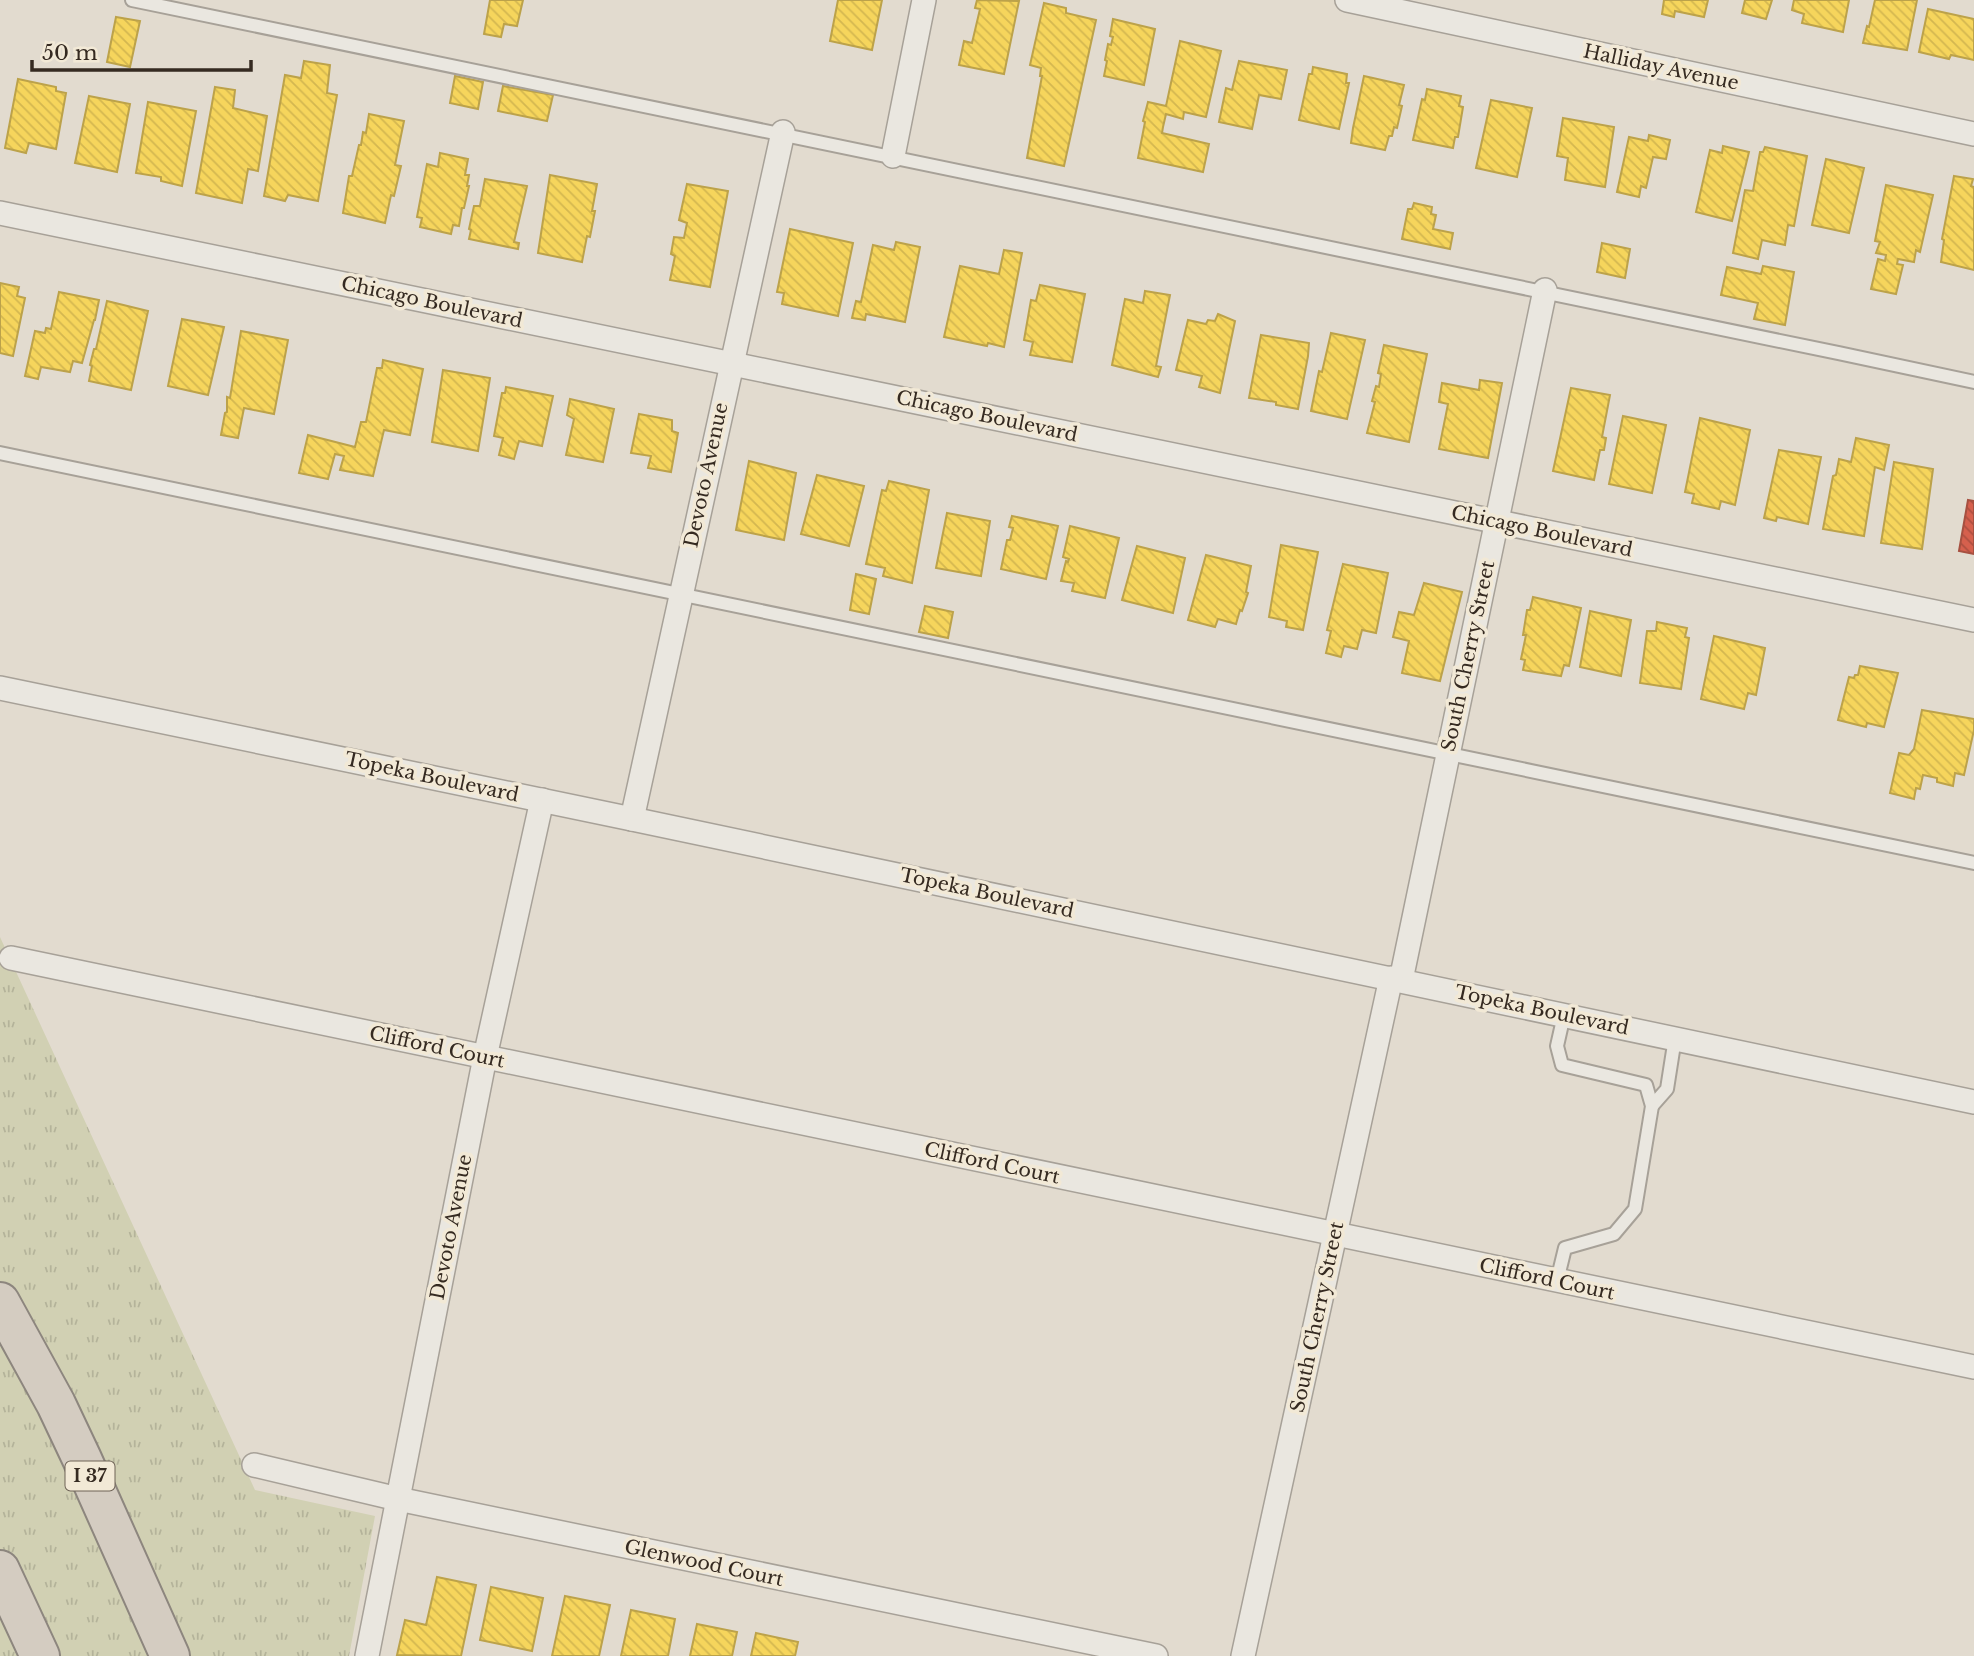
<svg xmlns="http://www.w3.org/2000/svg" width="1974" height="1656" font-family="'Libre Baskerville',serif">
	<defs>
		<pattern id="grass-tufts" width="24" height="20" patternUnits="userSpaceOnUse" patternTransform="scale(1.75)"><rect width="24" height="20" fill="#d1d0b3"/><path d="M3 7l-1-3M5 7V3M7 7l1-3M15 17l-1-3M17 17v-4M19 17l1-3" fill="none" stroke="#b4b39a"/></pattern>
		<pattern id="homes-back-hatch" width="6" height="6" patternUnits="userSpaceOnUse" patternTransform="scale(1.75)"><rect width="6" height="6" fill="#f6d55c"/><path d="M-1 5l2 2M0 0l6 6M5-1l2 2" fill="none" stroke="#d4b750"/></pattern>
		<pattern id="shops-back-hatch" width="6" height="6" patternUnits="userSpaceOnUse" patternTransform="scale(1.75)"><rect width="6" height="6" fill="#d6604d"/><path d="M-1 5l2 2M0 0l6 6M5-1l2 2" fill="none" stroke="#ae4f40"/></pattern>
	</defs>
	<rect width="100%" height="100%" fill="#e2dbcf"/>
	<!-- grass -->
	<polygon fill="url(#grass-tufts)" points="0,937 255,1490 375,1516 349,1656 0,1656"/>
	<!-- homes -->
	<g fill="url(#homes-back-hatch)" stroke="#bca24a" stroke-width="2">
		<polygon points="490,0 523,0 517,26 504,24 501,37 484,34"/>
		<polygon points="838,0 882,0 872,50 830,41"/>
		<polygon points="977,0 1019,1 1004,74 959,65 964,41 972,43 980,9 975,8"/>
		<polygon points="1664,0 1708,0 1704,17 1675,11 1674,17 1662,14"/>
		<polygon points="1745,0 1772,0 1766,19 1742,13"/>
		<polygon points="1794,0 1849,0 1843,32 1802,23 1804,14 1792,10"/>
		<polygon points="1875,0 1917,0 1907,50 1863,43 1867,26 1869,27"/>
		<polygon points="1044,3 1066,8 1066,13 1096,20 1064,166 1027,158 1042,76 1040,76 1041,68 1030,65"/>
		<polygon points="1928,9 1974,19 1974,60 1951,55 1949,59 1919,52"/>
		<polygon points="116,17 140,21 130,67 107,62"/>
		<polygon points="1113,19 1155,29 1144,85 1104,76 1107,61 1105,60 1108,44 1111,45 1113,37 1110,36"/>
		<polygon points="1180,41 1221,51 1206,117 1184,112 1183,119 1166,114 1163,127 1162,133 1209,144 1203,172 1138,158 1145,122 1143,121 1148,102 1166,106"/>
		<polygon points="304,61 330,65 327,93 337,95 318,201 288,195 285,201 264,196 285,75 301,78"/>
		<polygon points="1239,61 1287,70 1281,99 1259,95 1252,129 1219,122 1226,88 1232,90"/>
		<polygon points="1313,67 1347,74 1346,83 1349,83 1339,129 1299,120 1309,74 1312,74"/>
		<polygon points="455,76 483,82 478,109 450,103"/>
		<polygon points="1364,76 1404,85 1399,105 1402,106 1397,128 1394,127 1392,136 1389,136 1385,150 1351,143 1353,128"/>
		<polygon points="18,79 56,87 56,91 66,93 56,149 29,143 26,153 5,148"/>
		<polygon points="503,86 553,95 547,121 498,111"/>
		<polygon points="215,87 235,90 233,108 267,116 258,171 248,169 242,203 196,193"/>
		<polygon points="1427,89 1461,96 1459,106 1463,107 1458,137 1455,137 1453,148 1413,140 1422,99 1425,100"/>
		<polygon points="89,96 130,104 117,172 75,163"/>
		<polygon points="1491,100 1532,108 1517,177 1476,168"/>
		<polygon points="148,102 196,111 182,186 161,181 161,177 136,173"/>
		<polygon points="369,114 404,121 395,165 401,166 394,196 391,195 385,223 343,213 349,176 352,176 359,145 361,145 363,132 366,133"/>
		<polygon points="1563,118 1614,127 1605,187 1565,180 1568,158 1557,156"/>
		<polygon points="1649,135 1670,140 1666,159 1653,157 1646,188 1641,186 1639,197 1617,192 1629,137 1648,141"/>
		<polygon points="1723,146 1749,152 1732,221 1696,212 1710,150 1722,153"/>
		<polygon points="1765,147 1807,156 1794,226 1788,225 1785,245 1762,240 1758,259 1733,253 1745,190 1753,191 1760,152 1763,152"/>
		<polygon points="440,153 468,159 465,175 469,175 467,186 469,186 464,208 462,208 459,226 453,225 451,234 420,227 422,218 417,217 427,164 438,167"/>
		<polygon points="1826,159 1864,168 1849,233 1812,225"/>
		<polygon points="550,175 597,184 592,211 595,211 590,237 587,236 582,262 538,253"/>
		<polygon points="1954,176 1973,179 1971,186 1974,187 1974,270 1941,262 1944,240 1942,239"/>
		<polygon points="485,179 527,186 514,242 519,243 518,249 469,239 471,230 469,229 474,206 480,206"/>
		<polygon points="687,184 728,191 710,287 670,280 675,256 671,254 674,237 684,238 687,223 679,220"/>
		<polygon points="1886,185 1933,195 1920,252 1916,250 1914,262 1898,259 1897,264 1903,265 1896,294 1871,289 1878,259 1885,261 1886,255 1876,253 1880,242 1875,241"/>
		<polygon points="1414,203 1432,207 1431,214 1436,215 1433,229 1453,233 1450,249 1402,239 1408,209 1412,209"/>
		<polygon points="790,229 853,243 838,316 782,304 784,293 777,292"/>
		<polygon points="896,242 920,247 905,322 866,314 865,320 852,318 856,301 861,302 873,245 894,250"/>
		<polygon points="1602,243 1630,249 1625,278 1597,272"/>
		<polygon points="1004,250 1022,253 1004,347 988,343 987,346 944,337 960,266 999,274"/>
		<polygon points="1763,266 1794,272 1785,325 1754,319 1758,303 1721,295 1727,267 1761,274"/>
		<polygon points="0,283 19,287 17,296 25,298 13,356 0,353"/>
		<polygon points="1040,285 1085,294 1072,362 1030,355 1033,342 1024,340 1031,300 1036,301"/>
		<polygon points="1145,291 1170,295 1156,366 1161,367 1158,377 1112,365 1125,299 1143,303"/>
		<polygon points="59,292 99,300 95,320 94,320 82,363 73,361 70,372 41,367 38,379 25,376 35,331 45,333 46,328 51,329"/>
		<polygon points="107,301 148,311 131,390 89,381 92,366 90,365 94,349 96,349"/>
		<polygon points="1218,314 1235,321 1220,393 1199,387 1202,376 1176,370 1188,320 1206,324 1208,320 1215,321"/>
		<polygon points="182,319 224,327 208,395 168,386"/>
		<polygon points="241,331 288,340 274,414 244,408 238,438 221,435 225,413 227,412 227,397 230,398"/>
		<polygon points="1331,333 1365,340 1347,419 1311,411 1319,371 1322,372"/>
		<polygon points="1261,335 1309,343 1308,356 1298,409 1276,405 1276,402 1249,398"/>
		<polygon points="1384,345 1427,354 1409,442 1367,433 1375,402 1372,401 1376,386 1379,387 1381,374 1378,373"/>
		<polygon points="383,360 423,369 410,435 384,430 373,476 340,470 344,456 335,454 328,479 299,473 308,435 355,447 361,422 366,422 377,368 382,368"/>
		<polygon points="443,370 490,378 478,451 432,442"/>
		<polygon points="1480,380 1502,383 1488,458 1439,449 1448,404 1439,402 1442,383 1479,390"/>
		<polygon points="506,387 553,396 542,446 519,441 514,459 499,455 503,438 494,436 502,393 505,393"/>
		<polygon points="1571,388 1610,395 1602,437 1606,438 1604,450 1600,450 1594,480 1553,471"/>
		<polygon points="570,399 614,409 603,462 566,455 574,419 567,415"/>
		<polygon points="639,414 672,420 672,431 678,433 671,472 648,468 651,456 631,453"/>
		<polygon points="1623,416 1666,425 1652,493 1609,484"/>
		<polygon points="1700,418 1750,430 1735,505 1721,501 1719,509 1692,503 1694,494 1685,492"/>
		<polygon points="1856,438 1889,445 1884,470 1875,467 1864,536 1823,529 1833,476 1836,475 1839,459 1851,462"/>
		<polygon points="1779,450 1821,457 1808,524 1777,517 1776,521 1764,518"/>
		<polygon points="749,461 796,473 784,540 736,530"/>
		<polygon points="1894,462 1933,469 1922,549 1881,543"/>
		<polygon points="817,475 864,486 849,546 801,534"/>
		<polygon points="889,481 929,490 912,583 883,576 885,568 866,564 882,490 886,491"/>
		<polygon points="947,513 990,521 981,576 936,568"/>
		<polygon points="1012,516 1058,526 1046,579 1001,569 1007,540 1010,540 1013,528 1009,527"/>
		<polygon points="1070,526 1119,538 1105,598 1072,591 1074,583 1061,581 1066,561 1068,562 1069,559 1063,557"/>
		<polygon points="1281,545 1318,552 1303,630 1286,627 1287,621 1269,617"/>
		<polygon points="1137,546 1185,558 1173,613 1122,600"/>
		<polygon points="1206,555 1251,566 1246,592 1248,593 1242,611 1240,610 1236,624 1218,619 1215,627 1188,620"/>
		<polygon points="1343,564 1388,573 1376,633 1362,630 1357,649 1344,646 1341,657 1326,653 1331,631 1327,630"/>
		<polygon points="856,574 876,579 869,614 850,610"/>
		<polygon points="1424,583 1462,592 1440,681 1402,673 1409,641 1393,637 1399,612 1414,615"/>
		<polygon points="1533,597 1581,608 1569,666 1564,665 1561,676 1523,670 1525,660 1521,659 1526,635 1523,635 1527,610 1530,610"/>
		<polygon points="925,606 953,612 948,638 919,632"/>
		<polygon points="1590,611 1631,620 1621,676 1580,667"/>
		<polygon points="1657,622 1687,628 1685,637 1689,638 1681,689 1640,683 1647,631 1656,631"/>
		<polygon points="1714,636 1765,648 1756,695 1748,693 1744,709 1701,699"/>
		<polygon points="1860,666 1898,673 1884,727 1867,723 1866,727 1838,720 1849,677 1854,678 1855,675 1858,675"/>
		<polygon points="1922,710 1974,719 1974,730 1964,775 1955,773 1953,786 1937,782 1937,778 1923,775 1920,789 1916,788 1914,799 1890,793 1899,753 1909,755 1914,749"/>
		<polygon points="437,1577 476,1585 461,1656 397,1655 405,1620 426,1625"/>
		<polygon points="491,1587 543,1598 532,1651 480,1640"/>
		<polygon points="565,1596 610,1605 599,1656 552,1656"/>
		<polygon points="631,1610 675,1619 668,1656 621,1656"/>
		<polygon points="697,1624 737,1632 732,1656 690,1656"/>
		<polygon points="756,1633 798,1642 795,1656 751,1656"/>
	</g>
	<!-- shops -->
	<polygon fill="url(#shops-back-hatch)" stroke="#a65040" stroke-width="2" points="1968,500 1974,501 1974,554 1959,551"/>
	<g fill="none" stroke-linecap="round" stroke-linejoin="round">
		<defs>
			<g id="lane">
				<path d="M132,0C747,125 1361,251 1974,382"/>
				<polyline points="0,453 1974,863"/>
				<polyline points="1652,1106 1667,1089 1675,1038"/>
				<polyline points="1557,1281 1565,1248 1614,1234 1635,1209 1652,1106 1646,1085 1562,1065 1557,1046 1564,1015"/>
			</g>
			<g id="street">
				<polyline points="1347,0 1974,134"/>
				<polyline points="893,156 924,0"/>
				<polyline points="0,213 1974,620"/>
				<polyline points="0,688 632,819 1974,1102"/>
				<polyline points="632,819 783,132"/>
				<polyline points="11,958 1974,1367"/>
				<polyline points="1401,980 1545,290"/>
				<polyline points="254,1465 398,1499 1156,1656"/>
				<polyline points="367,1656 485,1057 542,800"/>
				<polyline points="1243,1656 1391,978"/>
			</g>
			<g id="highway">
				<polyline points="0,1302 56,1404 82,1459 170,1656"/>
				<polyline points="0,1570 40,1656"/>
			</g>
		</defs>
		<!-- lane casing -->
		<use href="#lane" stroke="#a7a198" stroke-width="16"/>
		<!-- street casing -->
		<use href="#street" stroke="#a7a198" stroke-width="26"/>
		<!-- highway casing -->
		<use href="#highway" stroke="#8d867e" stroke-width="42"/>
		<!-- lane -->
		<use href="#lane" stroke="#eae7e0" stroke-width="12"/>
		<!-- street -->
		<use href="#street" stroke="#eae7e0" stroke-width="23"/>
		<!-- highway -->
		<use href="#highway" stroke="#d4ccc1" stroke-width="38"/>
	</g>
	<g text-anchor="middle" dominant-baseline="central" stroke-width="7" stroke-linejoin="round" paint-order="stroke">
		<!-- shield labels -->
		<rect fill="#f2e9d6" stroke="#6e6357" stroke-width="2" x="65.5" y="1461.5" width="49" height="29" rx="5"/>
		<g font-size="18" font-weight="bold" fill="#352a21">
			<text x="90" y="1476">I 37</text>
		</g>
		<!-- street labels -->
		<g font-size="19" fill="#352a21" stroke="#f2e9d6">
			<text transform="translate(1661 67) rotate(12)">Halliday Avenue</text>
			<text transform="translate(432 302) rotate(12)">Chicago Boulevard</text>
			<text transform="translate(987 416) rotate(12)">Chicago Boulevard</text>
			<text transform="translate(706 475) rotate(-78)">Devoto Avenue</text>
			<text transform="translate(1542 531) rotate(12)">Chicago Boulevard</text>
			<text transform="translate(1468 656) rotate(-78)">South Cherry Street</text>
			<text transform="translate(432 777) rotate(12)">Topeka Boulevard</text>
			<text transform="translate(987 893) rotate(12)">Topeka Boulevard</text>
			<text transform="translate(1542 1010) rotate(12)">Topeka Boulevard</text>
			<text transform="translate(437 1047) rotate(12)">Clifford Court</text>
			<text transform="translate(992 1163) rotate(12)">Clifford Court</text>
			<text transform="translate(451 1227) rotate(-79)">Devoto Avenue</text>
			<text transform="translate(1547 1279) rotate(12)">Clifford Court</text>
			<text transform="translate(1317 1317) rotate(-78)">South Cherry Street</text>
			<text transform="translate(704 1563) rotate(12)">Glenwood Court</text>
		</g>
	</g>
	<!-- scale -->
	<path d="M32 60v10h219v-10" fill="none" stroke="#352a21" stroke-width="3.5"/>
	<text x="42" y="60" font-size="21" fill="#352a21" stroke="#f2e9d6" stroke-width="5" paint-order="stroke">50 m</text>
</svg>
